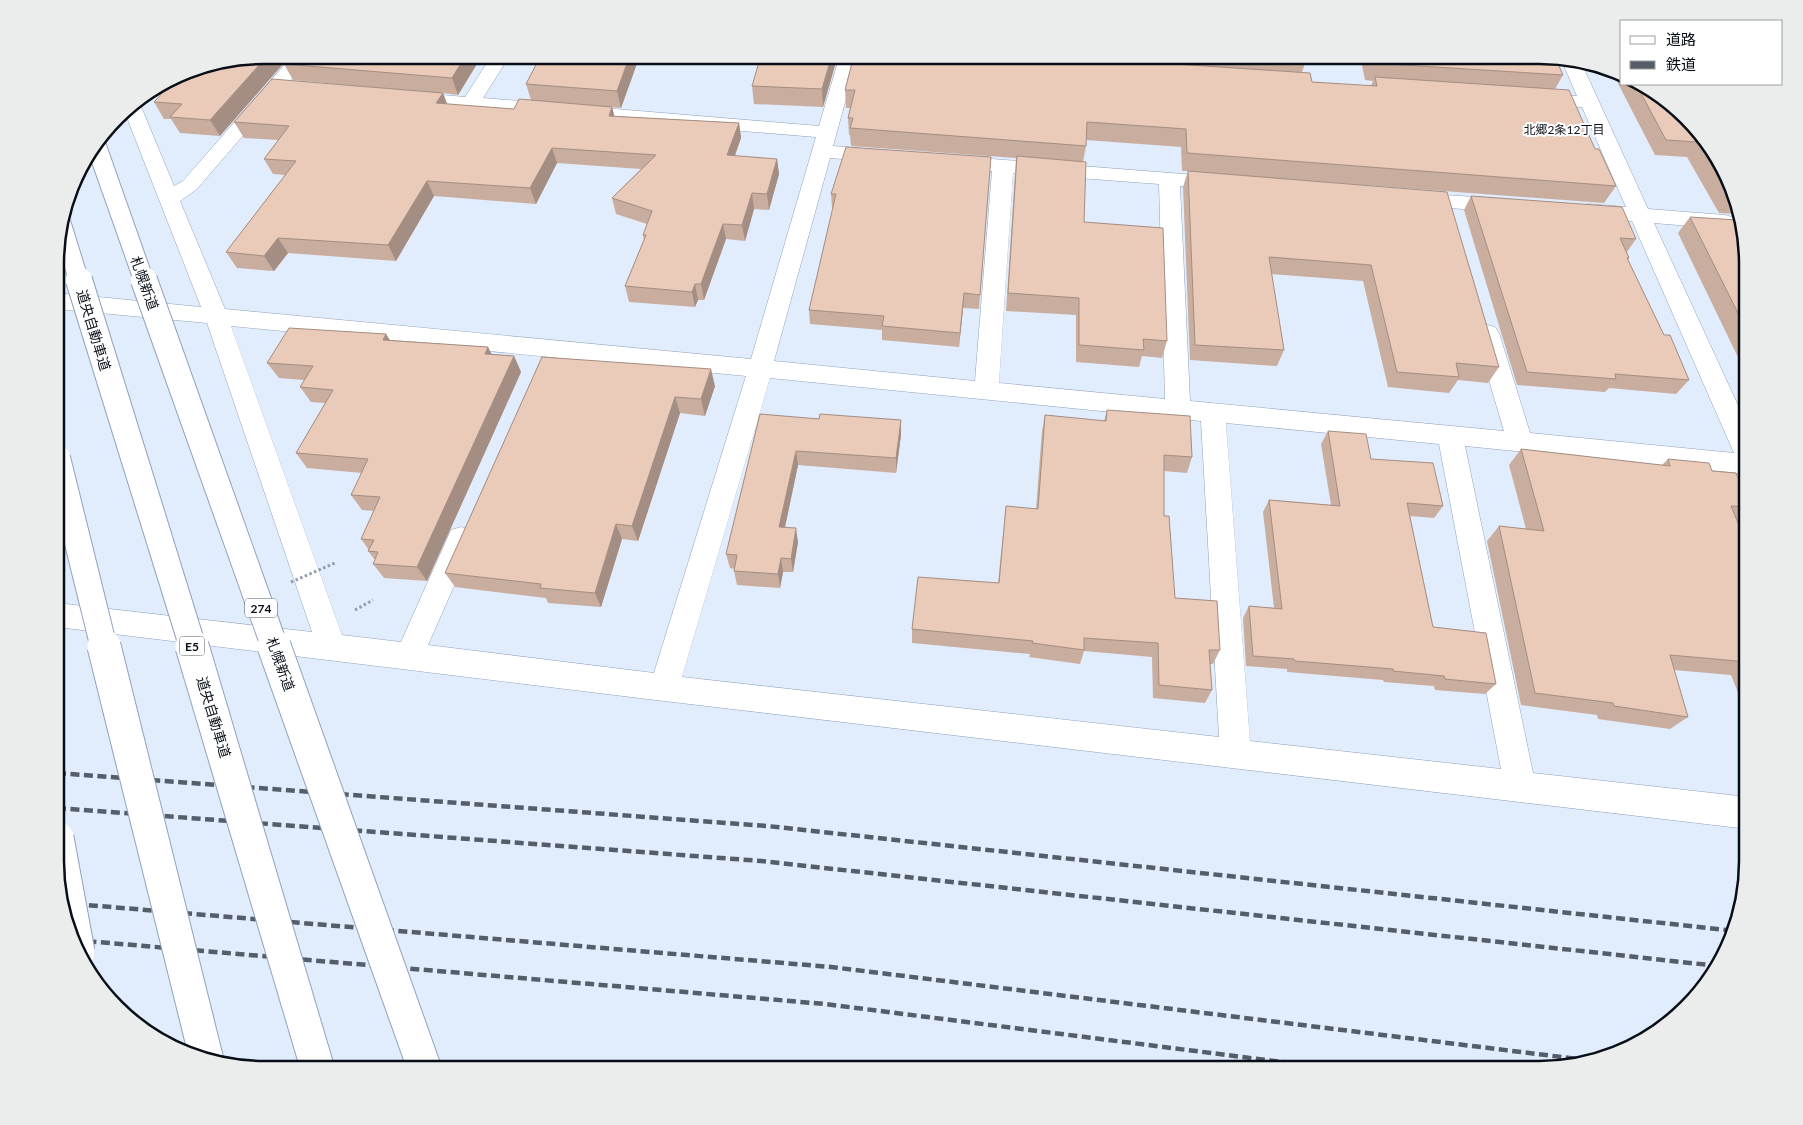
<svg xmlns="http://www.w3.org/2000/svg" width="1803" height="1125" font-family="Lato,'Noto Sans JP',sans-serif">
	<rect width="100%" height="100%" fill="#e1ecfd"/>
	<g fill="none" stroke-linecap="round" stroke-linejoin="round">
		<defs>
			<g id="minor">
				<path d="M293,55H312L197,189L180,201L225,309L751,359L816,137L410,104L403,102L401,98L403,94L410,92L465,97L492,55H510L483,98L819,126L840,55H858L833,146L880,150L887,152L890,156L887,160L880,162L830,158L774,361L975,381L992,171L946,166L943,162L946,158L953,156L1222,177L1229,179L1232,183L1229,187L1222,189L1180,186L1190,401L1504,431L1475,333L1479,327L1487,325L1495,327L1499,333L1530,433L1734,453L1632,221L1581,216L1578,211L1581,206L1588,204L1626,207L1582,107L1536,105L1529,103L1527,99L1529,95L1536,93L1577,96L1561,59L1580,60L1648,209L1725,215L1732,217L1736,222L1732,227L1725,229L1654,223L1748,427V474L1465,446L1533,773L1748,797V829L664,701L57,627V603L312,632L207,323L57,309V293L201,307L124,110L137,100L140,104L174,186L183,181ZM1013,173L1159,184L1165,399L999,383ZM231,326L746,376L654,673L428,645L475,538L471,530L461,527L451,530L401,642L342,635ZM770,378L1201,421L1219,737L682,677ZM1226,423L1439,444L1501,769L1250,741Z"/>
				<polygon points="1414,193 1506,199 1513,201 1516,206 1513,211 1506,213 1407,204 1404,199 1407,194"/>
			</g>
		</defs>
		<!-- minor casing -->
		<use href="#minor" stroke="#91a2bc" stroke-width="1"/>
		<!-- path -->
		<polyline stroke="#949dab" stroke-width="3" stroke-dasharray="2.5 2.5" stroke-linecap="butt" points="355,610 373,600"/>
		<!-- minor -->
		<use href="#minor" fill="#fff" fill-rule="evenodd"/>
		<!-- rail -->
		<g stroke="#555d69" stroke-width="4.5" stroke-dasharray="9 4.5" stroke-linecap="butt">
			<polyline points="57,773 767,826 1736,931"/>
			<polyline points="57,808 761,861 1718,966"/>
			<polyline points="62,903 831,967 1586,1060"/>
			<polyline points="74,940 825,1004 1345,1070"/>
		</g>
		<defs>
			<g id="highway-bridge-far2">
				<polyline points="96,145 144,281"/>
				<polyline points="61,223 79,281"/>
			</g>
			<g id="highway-bridge-far1">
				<polyline points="79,280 193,648"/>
				<polyline points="144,280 275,648"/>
				<polyline points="57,458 104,648"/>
			</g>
			<g id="highway-bridge">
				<polyline points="104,646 207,1061"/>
				<polyline points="192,646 318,1070"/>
				<polyline points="274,646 425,1070"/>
				<polyline points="57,838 78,952"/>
			</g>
		</defs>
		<!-- highway-bridge-far2 casing -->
		<use href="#highway-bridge-far2" stroke="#91a2bc" stroke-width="21" stroke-linecap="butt"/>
		<!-- highway-bridge-far1 casing -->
		<use href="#highway-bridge-far1" stroke="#91a2bc" stroke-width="28" stroke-linecap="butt"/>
		<!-- highway-bridge casing -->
		<use href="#highway-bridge" stroke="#91a2bc" stroke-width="35" stroke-linecap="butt"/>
		<!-- path-bridge -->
		<polyline stroke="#949dab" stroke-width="3" stroke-dasharray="2.5 2.5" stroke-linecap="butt" points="291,582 335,563"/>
		<!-- highway-bridge-far2 -->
		<use href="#highway-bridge-far2" stroke="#fff" stroke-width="19"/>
		<!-- highway-bridge-far1 -->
		<use href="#highway-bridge-far1" stroke="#fff" stroke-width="26"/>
		<!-- highway-bridge -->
		<use href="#highway-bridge" stroke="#fff" stroke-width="33"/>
	</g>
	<!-- wall -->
	<g fill="#c9ae9f">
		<polygon points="292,55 490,55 487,59 480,59 458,95 443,93 447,104 514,109 531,100 526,84 538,62 509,60 507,55 640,55 621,108 612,107 614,116 739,123 741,138 735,156 777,159 779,174 769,210 754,209 745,241 726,239 704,300 698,300 695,307 629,302 625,286 644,240 643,235 647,224 616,214 612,198 641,169 557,163 536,204 434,196 396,261 288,253 274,271 237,268 226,252 285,175 273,174 264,159 278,140 244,138 234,122 402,90 293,80 284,64"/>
		<polygon points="838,55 823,107 754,104 752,86"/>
		<polygon points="854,55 1307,55 1307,58 1302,72 1312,82 1371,86 1373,81 1365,80 1360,55 1540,55 1563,75 1555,89 1595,149 1616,186 1604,203 1285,179 1499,367 1488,383 1458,380 1449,393 1388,387 1363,281 1271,274 1284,350 1277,366 1190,360 1183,187 1188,171 1182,171 1181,147 1086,140 1086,146 1083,162 1084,222 1167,341 1162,358 1142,356 1139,367 1076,362 1076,315 1006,311 1016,158 851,146 850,135 849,135 848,118 850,108 846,108 845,90"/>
		<polygon points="1611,70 1622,75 1622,84 1642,84 1720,159 1737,214 1719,213 1687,157 1655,155"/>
		<polygon points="184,71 220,136 180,133 171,119 164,119 154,102 162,94 151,93 150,92"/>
		<polygon points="991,157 979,309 963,308 959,347 882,340 882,330 810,324 809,310 833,208 832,208 831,194"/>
		<polygon points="1471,196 1636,239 1627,252 1629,258 1628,260 1664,335 1689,380 1676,394 1609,388 1605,392 1517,385 1464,210"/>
		<polygon points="1690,217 1748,250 1748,378 1678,233"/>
		<polygon points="386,334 390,340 488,347 491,354 514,356 521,372 427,581 384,578 373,564 375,560 368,551 369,550 361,539 374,511 362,510 351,495 362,473 307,468 296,453 325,403 311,402 300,387 304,380 279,378 267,363"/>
		<polygon points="542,357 715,386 705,416 680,413 638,541 622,539 601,607 548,603 546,598 455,587 445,573"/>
		<polygon points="1107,410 1192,457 1187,473 1164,471 1164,516 1175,598 1220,650 1213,664 1210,664 1212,690 1205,703 1153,698 1152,657 1084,651 1080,664 1029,657 1030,654 912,643 912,629 998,583 1006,506 1036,509 1042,431 1045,415 1104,421"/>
		<polygon points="760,414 819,419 901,420 901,435 896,473 798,465 785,527 798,542 793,572 783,572 780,588 737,585 734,571 734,569 730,568 726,554"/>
		<polygon points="1328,431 1443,506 1434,518 1410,516 1433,627 1496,684 1485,694 1435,690 1434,686 1384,682 1383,680 1287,672 1287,669 1246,666 1243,618 1249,606 1274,608 1263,512 1269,500 1331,505 1321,444"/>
		<polygon points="1521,449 1662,465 1668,459 1712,471 1748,500 1748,511 1737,520 1748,547 1748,718 1731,675 1674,670 1688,717 1670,729 1598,719 1597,715 1521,705 1487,541 1499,526 1526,529 1509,465"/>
	</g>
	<!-- shaded-wall -->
	<g fill="#a48d82">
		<polygon points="268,55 291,55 220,136 210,120"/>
		<polygon points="466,55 479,55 480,59 458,95 452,78"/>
		<polygon points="486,55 490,55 487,59"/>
		<polygon points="630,55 640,55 621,108 617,91"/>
		<polygon points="832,55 838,55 823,107 822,89"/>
		<polygon points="443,93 449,109 436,103"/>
		<polygon points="612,107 616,122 609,116"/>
		<polygon points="739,123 741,138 729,171 727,155"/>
		<polygon points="552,148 557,163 536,204 530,188"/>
		<polygon points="777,159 779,174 769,210 767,194"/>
		<polygon points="427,181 434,196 396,261 388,245"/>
		<polygon points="752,193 754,209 745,241 742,225"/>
		<polygon points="723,224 726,239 704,300 701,284"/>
		<polygon points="278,238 288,253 274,271 264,256"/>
		<polygon points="695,284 698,300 695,307 692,292"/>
		<polygon points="964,293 963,308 959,347 960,333"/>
		<polygon points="386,334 395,350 383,340"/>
		<polygon points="488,347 496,363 485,354"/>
		<polygon points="514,356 521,372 427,581 417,567"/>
		<polygon points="711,369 715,386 705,416 701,399"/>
		<polygon points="675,397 680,413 638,541 632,526"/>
		<polygon points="901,420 901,435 896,473 896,458"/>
		<polygon points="796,451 798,465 782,541 779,527"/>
		<polygon points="616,524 622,539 601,607 595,593"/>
		<polygon points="796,528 798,542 793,572 791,559"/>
		<polygon points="781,558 783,572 780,588 778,574"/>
	</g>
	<!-- building -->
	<g fill="#eacab9" stroke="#a48d82">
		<polygon points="263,55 268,55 210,120 170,117 182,104 154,102 175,79 171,79 184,71"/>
		<polygon points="292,55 466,55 452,78 284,64"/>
		<polygon points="541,55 630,55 617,91 526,84"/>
		<polygon points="761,55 832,55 822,89 752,86"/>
		<polygon points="854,55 1039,55 1310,73 1312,82 1377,86 1375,77 1569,90 1595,149 1599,149 1616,186 1187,153 1186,129 1087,122 1086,146 850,128 853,118 848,118 855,90 845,90"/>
		<polygon points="1257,55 1307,55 1307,58"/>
		<polygon points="1370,55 1540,55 1555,57 1563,75 1372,63"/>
		<polygon points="272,79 443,93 436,103 514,109 519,99 612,107 609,116 739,123 727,155 777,159 767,194 752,193 742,225 723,224 701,284 695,284 692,292 625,286 646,235 643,235 652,211 612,198 656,155 552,148 530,188 427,181 388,245 278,238 264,256 226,252 296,161 264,159 289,126 234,122"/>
		<polygon points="1636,84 1642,84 1655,90 1720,159 1731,196 1698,142 1666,140"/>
		<polygon points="846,147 991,157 980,295 964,293 960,333 882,326 884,316 809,310 836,194 831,194"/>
		<polygon points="1017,156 1086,162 1084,222 1163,228 1167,341 1143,339 1144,350 1079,345 1079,298 1008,293"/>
		<polygon points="1188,171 1447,192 1499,367 1456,363 1459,377 1397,372 1371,265 1269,257 1284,350 1195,345"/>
		<polygon points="1471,196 1622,207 1636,239 1620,238 1629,258 1627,258 1664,335 1670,335 1689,380 1615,374 1616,379 1527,372"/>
		<polygon points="1690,217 1738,220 1748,250 1748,333"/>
		<polygon points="289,328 386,334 383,340 488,347 485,354 514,356 417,567 373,564 378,552 368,551 374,540 361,539 380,497 351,495 368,459 296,453 333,390 300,387 313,366 267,363"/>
		<polygon points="542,357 711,369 701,399 675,397 632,526 616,524 595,593 540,588 541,584 445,573"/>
		<polygon points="1107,410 1190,416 1192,457 1164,455 1164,516 1169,516 1175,598 1217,601 1220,650 1209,650 1212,690 1159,685 1158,643 1084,638 1084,650 1032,643 1033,641 912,629 918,577 999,583 1006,506 1038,509 1045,415 1106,421"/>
		<polygon points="760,414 819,419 820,414 901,420 896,458 796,451 779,527 796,528 791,559 781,558 778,574 734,571 737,555 726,554"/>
		<polygon points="1328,431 1366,434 1371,459 1433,463 1443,506 1407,503 1433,627 1486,633 1496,684 1445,679 1444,676 1393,671 1393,669 1295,661 1294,659 1253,656 1249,606 1282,609 1269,500 1340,506"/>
		<polygon points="1521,449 1670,466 1668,459 1709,463 1712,471 1736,473 1748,500 1748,507 1731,506 1748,547 1748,662 1670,655 1688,717 1614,706 1613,703 1535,693 1499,526 1544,531"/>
	</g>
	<g text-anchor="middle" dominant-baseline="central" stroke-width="4" stroke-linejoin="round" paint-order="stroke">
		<!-- far-neighbourhood labels -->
		<g font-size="12" fill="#080e17" stroke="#fff">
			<text x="1564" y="129">北郷2条12丁目</text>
		</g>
		<!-- shield labels -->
		<g fill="#fff" stroke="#52565d" stroke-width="1">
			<rect x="245" y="598.5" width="32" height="19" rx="4"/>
			<rect x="179.5" y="636.5" width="25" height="19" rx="4"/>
		</g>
		<g font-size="12" font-weight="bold" fill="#080e17">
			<text x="261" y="608">274</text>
			<text x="192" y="646">E5</text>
		</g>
		<!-- street labels -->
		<g font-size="14" fill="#080e17" stroke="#fff">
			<text transform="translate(145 283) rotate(70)">札幌新道</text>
			<text transform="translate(94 330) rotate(73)">道央自動車道</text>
			<text transform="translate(281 664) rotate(70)">札幌新道</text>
			<text transform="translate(214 717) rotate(73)">道央自動車道</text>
		</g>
	</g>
	<!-- crop -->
	<path d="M0 0H1803V1125H0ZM264 64H1539A200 200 0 0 1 1739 264V861A200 200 0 0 1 1539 1061H264A200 200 0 0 1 64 861V264A200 200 0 0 1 264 64Z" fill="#ebecec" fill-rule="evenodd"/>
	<path fill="none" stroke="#080e17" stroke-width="2.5" d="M264 64H1539A200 200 0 0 1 1739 264V861A200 200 0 0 1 1539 1061H264A200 200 0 0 1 64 861V264A200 200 0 0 1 264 64Z"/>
	<!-- legend -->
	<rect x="1620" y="20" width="162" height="65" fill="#ffffff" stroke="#9c9fa2"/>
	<rect x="1630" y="36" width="25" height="8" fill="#ffffff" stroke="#9c9fa2"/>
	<text x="1666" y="45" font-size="15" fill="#080e17">道路</text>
	<rect x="1630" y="61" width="25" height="8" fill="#555d69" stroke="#9c9fa2"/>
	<text x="1666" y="70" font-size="15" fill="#080e17">鉄道</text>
</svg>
